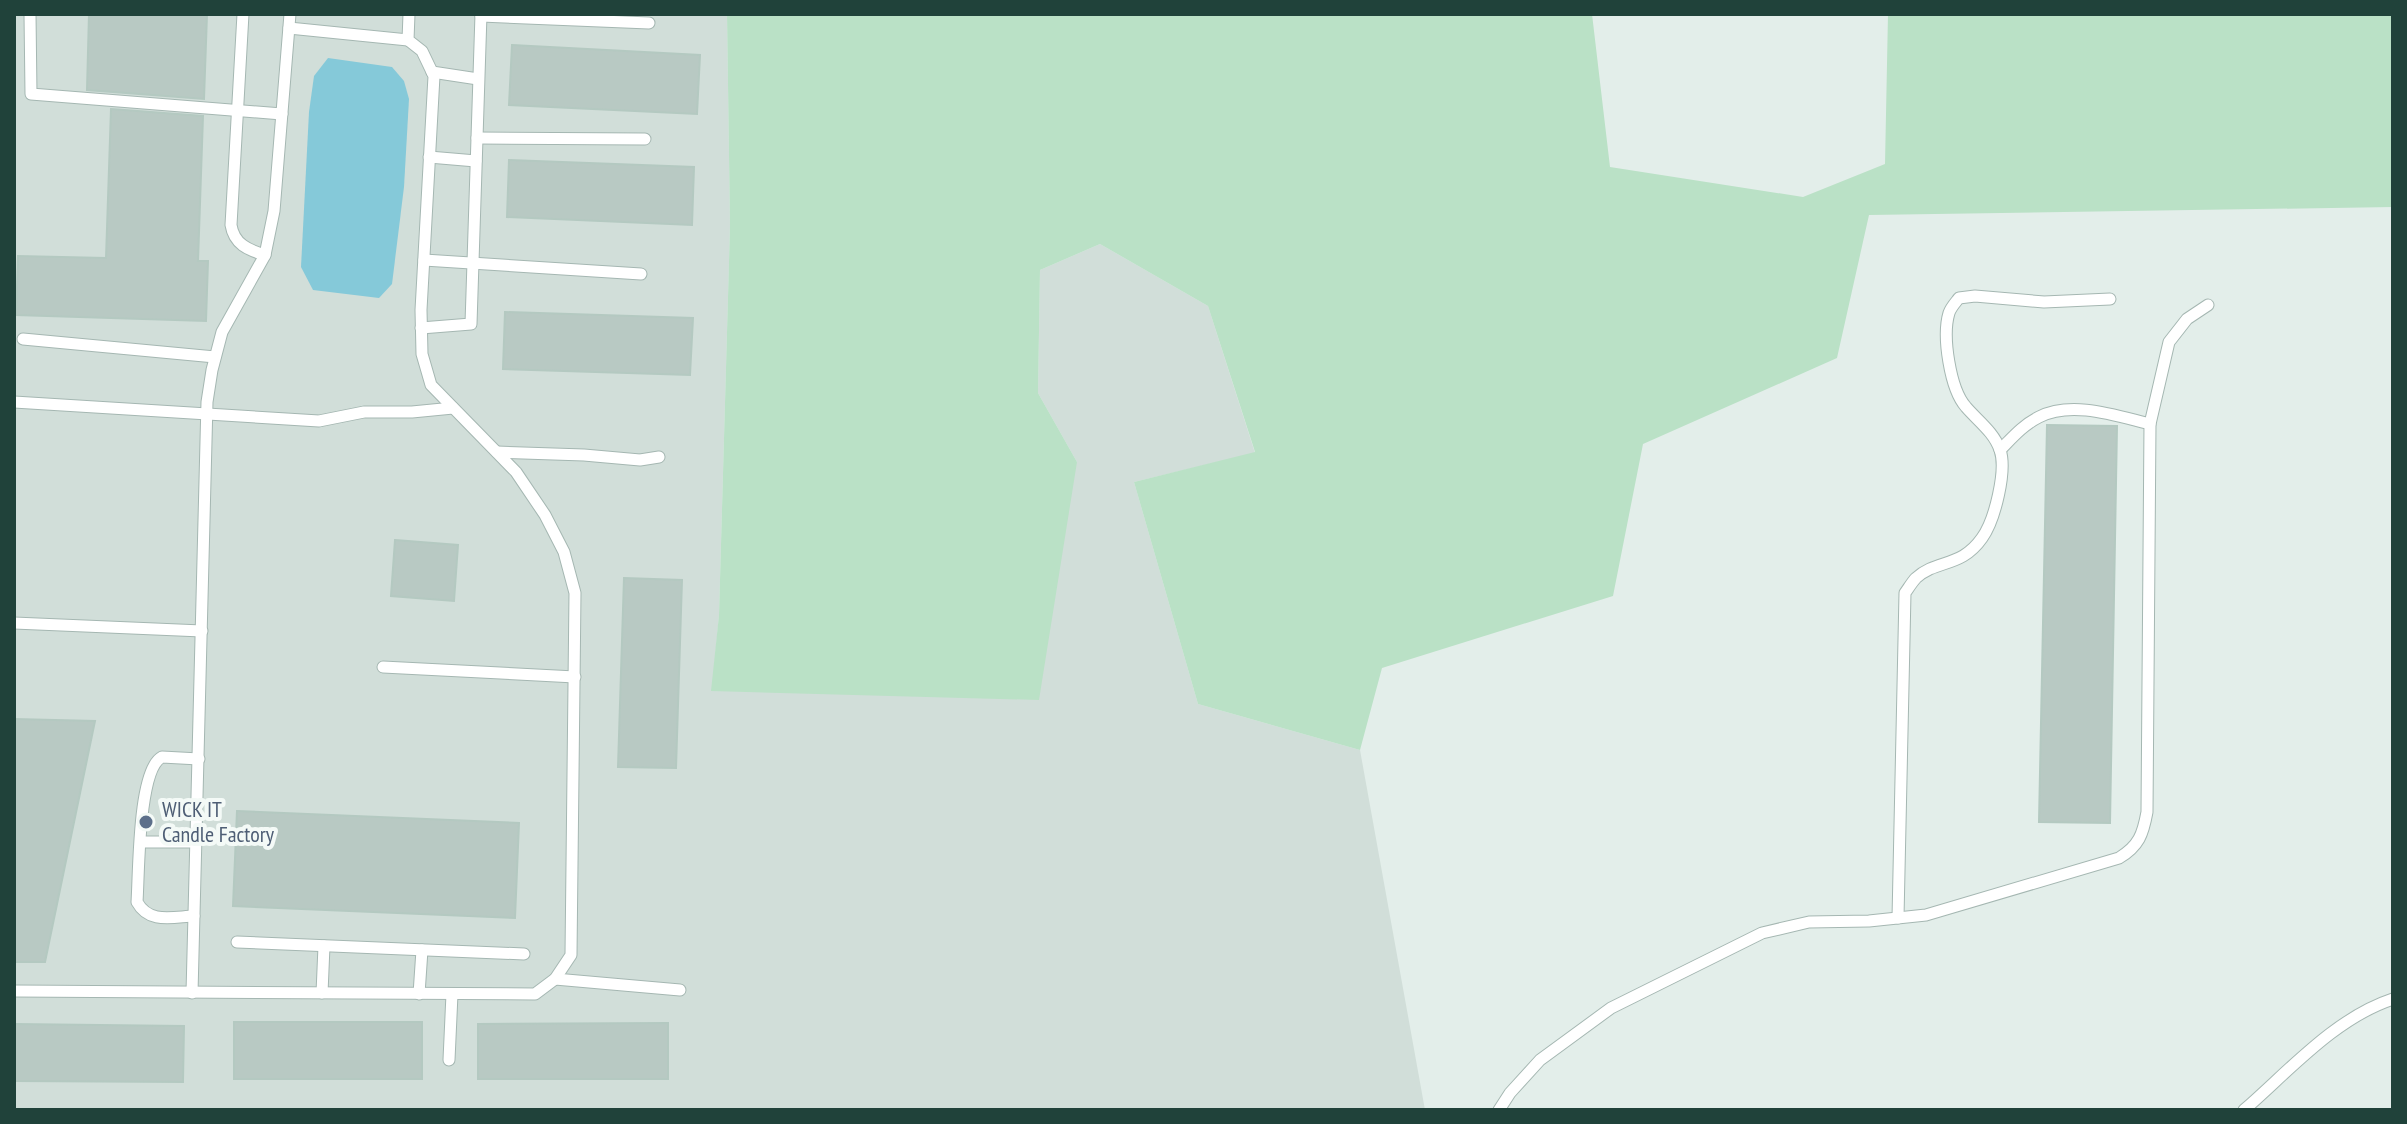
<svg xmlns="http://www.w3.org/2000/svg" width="2407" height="1124" font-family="'PT Sans Narrow',sans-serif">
	<rect width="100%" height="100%" fill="#e3eeea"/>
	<!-- built -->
	<polygon fill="#d1ded9" points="14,14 727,14 730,226 719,615 712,691 1077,462 1038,393 1040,270 1100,244 1208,306 1255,453 1134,482 1198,704 1360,750 1425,1110 14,1110"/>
	<!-- green -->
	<polygon fill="#bae1c6" points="727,14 1592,14 1610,167 1803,197 1885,164 1888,14 2393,14 2393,207 1869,215 1837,358 1643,444 1613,596 1382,668 1360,750 1198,704 1134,482 1255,452 1208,306 1100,244 1040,270 1038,393 1077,462 1039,700 711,691 719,615 730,226"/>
	<!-- water -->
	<polygon fill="#85c9d9" points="328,58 392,67 404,81 409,99 404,187 392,284 379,298 313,290 301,267 309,112 314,76"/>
	<!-- building -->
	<g fill="#b8c9c3" stroke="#b4c9c1" stroke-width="2">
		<polygon points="89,14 207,14 204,99 87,90"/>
		<polygon points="512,45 700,55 697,114 509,105"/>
		<polygon points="111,109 203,116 198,261 208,261 206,321 16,315 18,256 106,258"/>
		<polygon points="509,160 694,167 692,225 507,217"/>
		<polygon points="505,312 693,318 690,375 503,369"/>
		<polygon points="2047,425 2117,426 2110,823 2039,822"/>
		<polygon points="395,540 458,545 454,601 391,596"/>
		<polygon points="624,578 682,580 676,768 618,767"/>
		<polygon points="14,719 95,721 45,962 14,962"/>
		<polygon points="237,811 519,823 515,918 233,906"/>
		<rect x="234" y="1022" width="188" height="57"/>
		<polygon points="668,1023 668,1079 478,1079 478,1024"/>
		<polygon points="14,1024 184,1026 183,1082 14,1081"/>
	</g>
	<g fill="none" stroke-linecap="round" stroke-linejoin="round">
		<defs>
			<g id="service">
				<polyline points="30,14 31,94 282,114"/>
				<path d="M243,14L231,225C234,244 248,250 265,255"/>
				<polyline points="481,16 649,23"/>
				<polyline points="289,28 408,40"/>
				<polyline points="432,72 478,79"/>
				<polyline points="477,138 645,139"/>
				<polyline points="429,157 476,161"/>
				<polyline points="424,260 641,274"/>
				<polyline points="421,328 471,324 481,14"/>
				<polyline points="23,339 215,357"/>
				<polyline points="14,402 319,421 364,412 412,412 453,408"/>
				<path d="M2000,450C2012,438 2023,425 2039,417C2072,400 2117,416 2150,424"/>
				<polyline points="497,452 584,455 640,460 659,457"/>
				<polyline points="14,623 202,631"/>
				<polyline points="383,667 575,677"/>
				<polyline points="141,842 196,842"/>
				<path d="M194,916C172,917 149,924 137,902C139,873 138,769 162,757L199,759"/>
				<path d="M1898,918L1905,593C1908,589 1912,582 1916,578C1937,559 1961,568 1982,538C1995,520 2007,470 2000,450C1994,432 1977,420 1966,407C1950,389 1942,336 1949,313C1951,307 1956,302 1959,298L1975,296L2044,302L2110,299"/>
				<polyline points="237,942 524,954"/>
				<polyline points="555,979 680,990"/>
				<polyline points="14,991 535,994 555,979 571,955 575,593 564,552 545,515 516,472 431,385 422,354 421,310 434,76 422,51 408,40 409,14"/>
				<polyline points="192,993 207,402 212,370 222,332 265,255 274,211 290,14"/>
				<polyline points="322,993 324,946"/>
				<polyline points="419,994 422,950"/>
				<polyline points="449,1060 452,994"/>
				<path d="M1499,1110L1510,1093L1540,1060L1611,1008L1762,933L1809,922L1869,921L1926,915L2119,858C2139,846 2143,834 2147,812L2150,424L2169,342L2187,319L2208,305"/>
				<path d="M2244,1110C2289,1071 2335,1018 2393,999"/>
			</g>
		</defs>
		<!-- service casing -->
		<use href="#service" stroke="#a5b7b2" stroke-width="13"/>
		<!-- service -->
		<use href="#service" stroke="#fff" stroke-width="11"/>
	</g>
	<!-- markers -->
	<circle fill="#5c6f8a" stroke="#f4faf7" stroke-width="3" cx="146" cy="822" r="8"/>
	<g text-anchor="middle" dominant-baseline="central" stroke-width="8" stroke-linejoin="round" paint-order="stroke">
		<!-- service labels -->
		<g font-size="22" fill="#4e5e75" stroke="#f4faf7" text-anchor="start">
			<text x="162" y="809">WICK IT<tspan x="162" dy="25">Candle Factory</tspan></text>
		</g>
	</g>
	<!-- border -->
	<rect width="2407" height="1124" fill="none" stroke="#20423a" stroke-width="32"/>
</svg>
